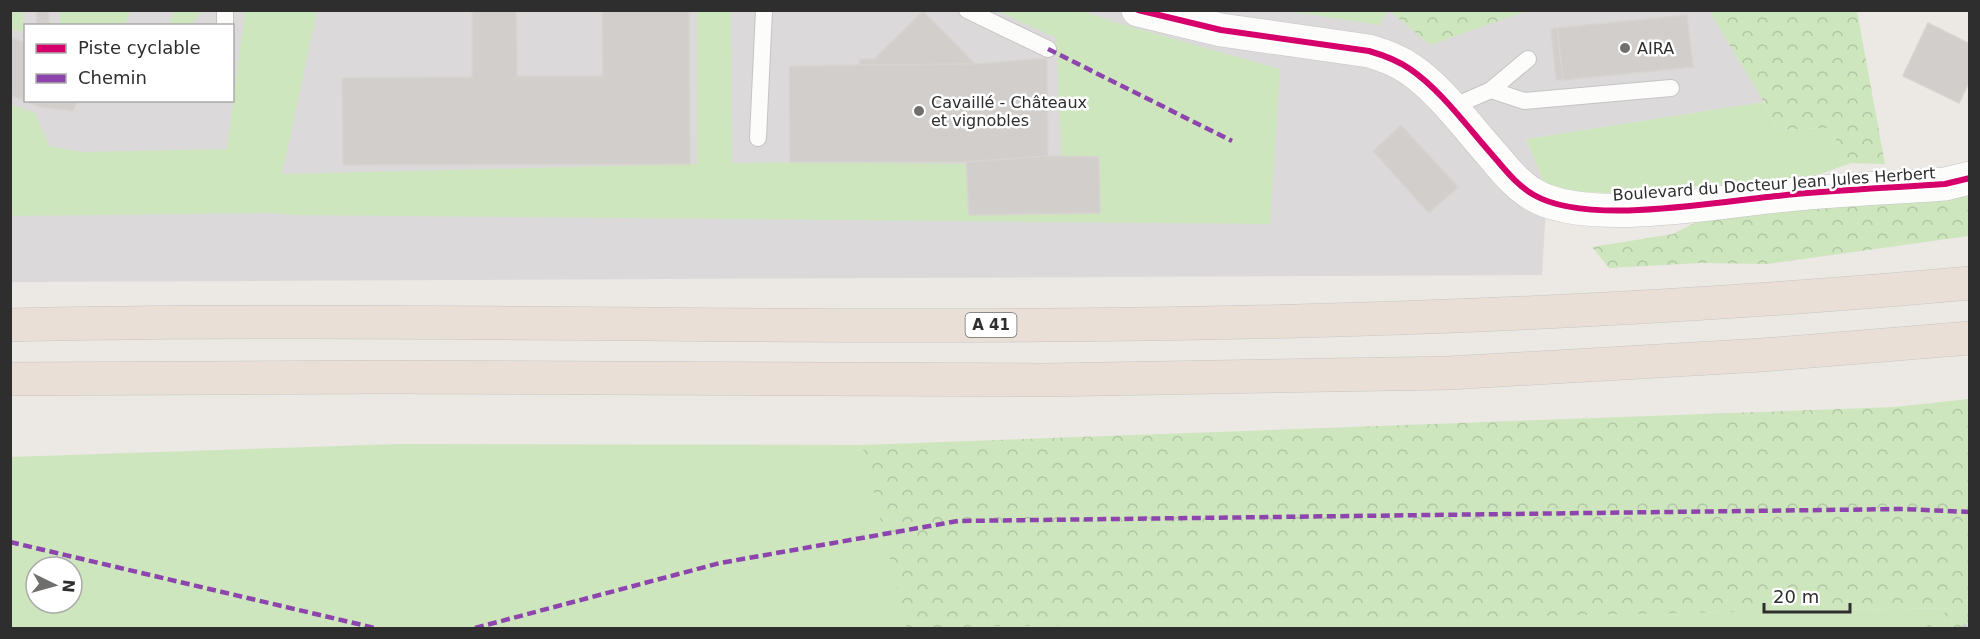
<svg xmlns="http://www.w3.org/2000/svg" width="1980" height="639" font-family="'DejaVu Sans',sans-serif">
	<defs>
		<pattern id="forest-crowns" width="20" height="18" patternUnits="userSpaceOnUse" patternTransform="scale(1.5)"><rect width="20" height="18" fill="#cee6be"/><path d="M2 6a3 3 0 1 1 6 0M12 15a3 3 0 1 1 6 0" fill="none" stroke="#b1c6a4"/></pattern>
	</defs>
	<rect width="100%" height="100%" fill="#ece8e4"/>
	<!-- industrial -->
	<path fill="#dcd9db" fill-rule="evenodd" d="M1394,10L1393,13L1430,45L1523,11H1709L1764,102L1526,139L1547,190L1542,275L11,282L10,11ZM26,26H232V100H26Z"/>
	<!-- grass -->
	<g fill="#cee6be" fill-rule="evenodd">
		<polygon points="10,11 23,11 23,32 11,29"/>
		<polygon points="60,11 60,10 130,11 125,26 60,25"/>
		<polygon points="174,11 174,10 203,11 191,25 169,25"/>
		<polygon points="245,11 317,11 282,174 697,164 697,11 731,11 732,163 790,162 1062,165 1056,38 998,11 1085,11 1110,21 1280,69 1270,224 293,215 273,213 11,216 10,104 35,113 49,146 82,152 227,149"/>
		<polygon points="1287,11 1388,10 1388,11 1379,25"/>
		<polygon points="1764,102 1777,130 1828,128 1851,163 1806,179 1606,193 1547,190 1526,139"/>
		<path d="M400,444L862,445L908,627L1952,608L1924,628H11L10,457ZM36,567H72V603H36Z"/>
	</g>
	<!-- forest -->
	<g fill="url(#forest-crowns)">
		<polygon points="1394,10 1527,10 1527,11 1430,45 1392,13"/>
		<polygon points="1709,11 1857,11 1885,164 1851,163 1828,128 1777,130 1764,102"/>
		<polygon points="1969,169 1969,236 1767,264 1700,263 1609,268 1592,247 1673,234 1720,210"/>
		<polygon points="1969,399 1969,628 1924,628 1951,608 907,628 862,445 1894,407"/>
	</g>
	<!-- building -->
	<g fill="#d1cecb" stroke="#d7d4d0" stroke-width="1.5">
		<polygon points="37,10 49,10 49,26 36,26"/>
		<polygon points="472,10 516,10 517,76 603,76 602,10 689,10 690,164 343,165 342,78 472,77"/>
		<polygon points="923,11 975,64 860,65 859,59 874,59"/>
		<polygon points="1687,15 1693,67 1563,80 1557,28"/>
		<polygon points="1928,23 1970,44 1970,80 1959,103 1903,76"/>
		<polygon points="1557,28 1563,80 1556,80 1551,29"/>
		<polygon points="10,37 26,43 26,100 78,100 73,111 40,107 10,95"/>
		<polygon points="1047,58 1048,156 966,162 790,162 789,66 975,64"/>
		<polygon points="1401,125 1458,187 1429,213 1373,151"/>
		<polygon points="1048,156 1099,157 1100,213 969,215 966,162"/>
	</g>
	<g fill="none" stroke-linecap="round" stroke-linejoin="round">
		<defs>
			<g id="lane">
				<polyline points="225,10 225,26"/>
				<polyline points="967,10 1048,49"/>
				<polyline points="1491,90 1528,59"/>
				<polyline points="1450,108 1491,90 1524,101 1671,88"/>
				<polyline points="758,138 764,10"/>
			</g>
			<path id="secondary" d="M1138,10L1221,30L1369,51C1383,55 1397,60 1410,69C1441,90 1469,129 1495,158C1506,171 1518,186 1534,195C1587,226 1716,202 1777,196C1833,190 1889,188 1945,184L1970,178"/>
			<g id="highway">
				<path d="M10,325C355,317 700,328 1045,325C1354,323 1662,311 1970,283"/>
				<polyline points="10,379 379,377 1046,380 1449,373 1762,355 1970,338"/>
			</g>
		</defs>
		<!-- lane casing -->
		<use href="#lane" stroke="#c5c4c5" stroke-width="18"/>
		<!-- secondary casing -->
		<use href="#secondary" stroke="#c5c4c5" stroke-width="34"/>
		<!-- highway casing -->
		<use href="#highway" stroke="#c6c5c4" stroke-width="34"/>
		<!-- path -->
		<polyline stroke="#c9c9c8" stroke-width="4" stroke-dasharray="4.5 3" stroke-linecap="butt" points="1963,628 1970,620"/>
		<!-- lane -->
		<use href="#lane" stroke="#fcfcfb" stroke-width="16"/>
		<!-- secondary -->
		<use href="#secondary" stroke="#fcfcfb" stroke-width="33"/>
		<!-- highway -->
		<use href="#highway" stroke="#eadfd6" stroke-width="33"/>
		<!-- quiet -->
		<g stroke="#8e44ad" stroke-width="4.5" stroke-dasharray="9 4.5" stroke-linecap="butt">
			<polyline points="1048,49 1232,141"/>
			<polyline points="10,542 375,628"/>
			<polyline points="475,628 720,563 958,521 1903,509 1970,512"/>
		</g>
		<defs>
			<path id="cycleway" d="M1138,10L1221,30L1369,51C1383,55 1397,60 1410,69C1441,90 1469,129 1495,158C1506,171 1518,186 1534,195C1587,226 1716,202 1777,196C1833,190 1889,188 1945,184L1970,178"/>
		</defs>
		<!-- cycleway casing -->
		<use href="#cycleway" stroke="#fff" stroke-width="10"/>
		<!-- cycleway -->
		<use href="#cycleway" stroke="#d6006c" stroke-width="6"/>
	</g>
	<!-- markers -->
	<g fill="#706f6e" stroke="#fff" stroke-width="2">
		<circle cx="1625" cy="48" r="6"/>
		<circle cx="919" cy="111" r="6"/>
	</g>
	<g text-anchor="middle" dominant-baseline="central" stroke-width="5" stroke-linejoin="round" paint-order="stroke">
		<!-- shield labels -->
		<rect fill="#fff" stroke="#6d6d6d" stroke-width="1.5" x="965.5" y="313" width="51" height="24" rx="4.5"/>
		<g font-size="15" font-weight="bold" fill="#2e2e2e">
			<text x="991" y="325">A 41</text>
		</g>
		<!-- poi labels -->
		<g font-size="16" fill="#2e2e2e" stroke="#fff" text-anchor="start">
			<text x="1637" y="48">AIRA</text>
			<text x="931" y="102">Cavaillé - Châteaux<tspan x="931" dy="18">et vignobles</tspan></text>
		</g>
		<!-- street labels -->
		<g font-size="16" fill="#2e2e2e" stroke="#fff">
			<text transform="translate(1774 184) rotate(-4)">Boulevard du Docteur Jean Jules Herbert</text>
		</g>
	</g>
	<!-- border -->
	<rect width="1980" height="639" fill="none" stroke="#2e2e2e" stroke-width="24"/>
	<!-- legend -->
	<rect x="24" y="24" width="210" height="78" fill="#ffffff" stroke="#ababab" stroke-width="1.5"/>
	<rect x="36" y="44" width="30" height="9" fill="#d6006c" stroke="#ababab" stroke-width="1.5"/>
	<text x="78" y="54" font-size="18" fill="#2e2e2e">Piste cyclable</text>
	<rect x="36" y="74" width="30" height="9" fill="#8e44ad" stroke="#ababab" stroke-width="1.5"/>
	<text x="78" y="84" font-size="18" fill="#2e2e2e">Chemin</text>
	<!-- north arrow -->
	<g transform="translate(54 585) rotate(95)"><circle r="28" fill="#ffffff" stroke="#ababab" stroke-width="1.5"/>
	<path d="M0-4.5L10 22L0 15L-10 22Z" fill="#706f6e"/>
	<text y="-9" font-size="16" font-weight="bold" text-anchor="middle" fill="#2e2e2e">N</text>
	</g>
	<!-- scale -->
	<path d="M1764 603v9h86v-9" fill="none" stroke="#2e2e2e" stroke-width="3"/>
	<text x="1773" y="603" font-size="18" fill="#2e2e2e" stroke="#ffffff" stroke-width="4.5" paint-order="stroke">20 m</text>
</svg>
